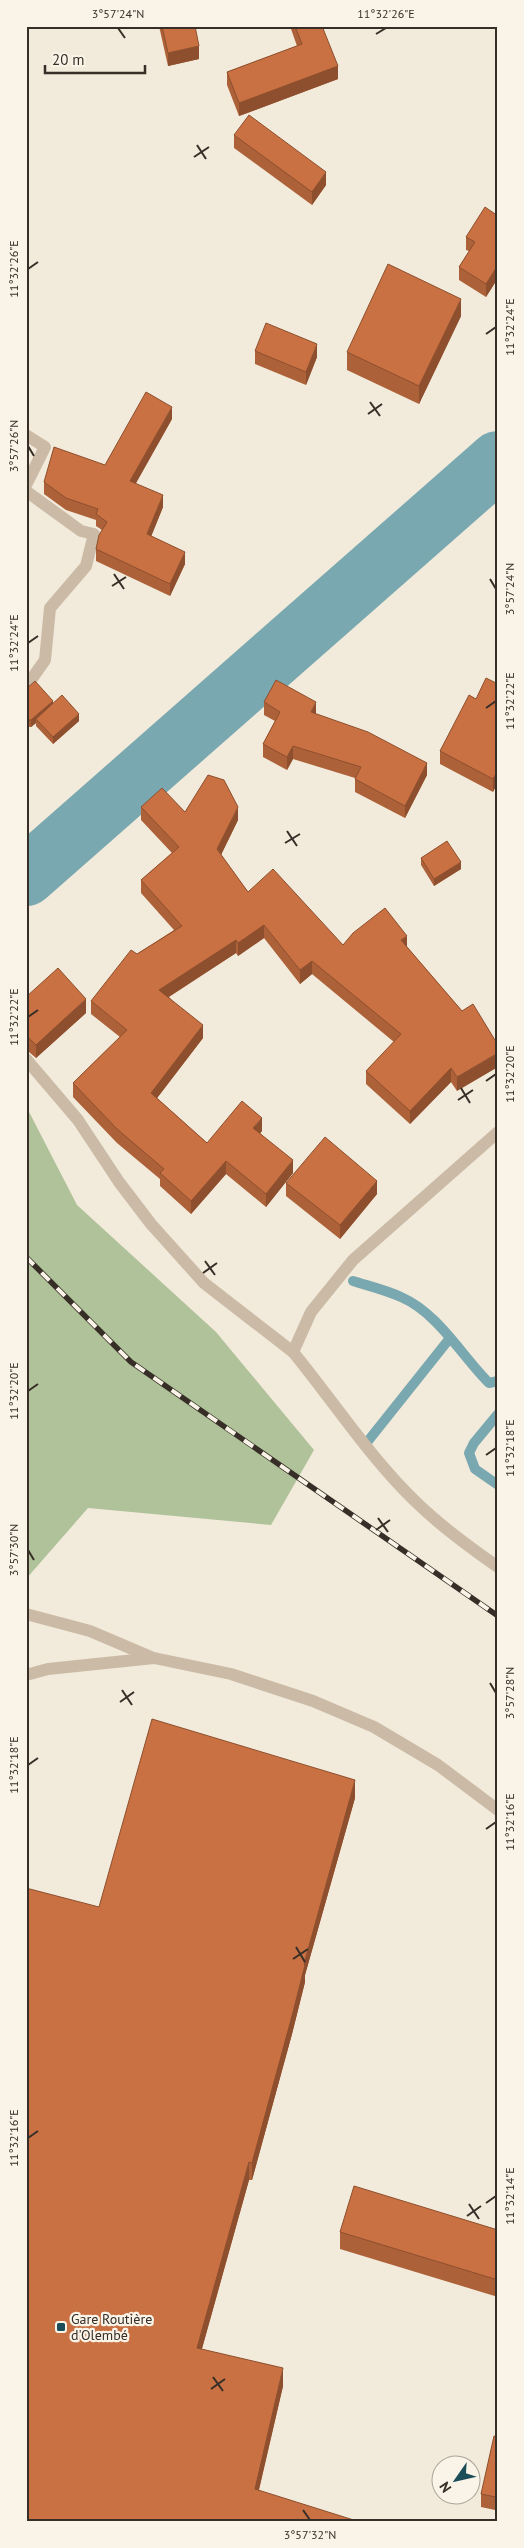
<svg xmlns="http://www.w3.org/2000/svg" width="524" height="2548" font-family="'PT Sans',sans-serif">
	<rect width="100%" height="100%" fill="#f2eada"/>
	<!-- green -->
	<polygon fill="#b0c29a" points="26,1106 77,1205 216,1332 314,1450 271,1525 88,1508 26,1579"/>
	<g fill="none" stroke-linecap="round" stroke-linejoin="round">
		<!-- stream -->
		<g stroke="#79a8b0" stroke-width="10">
			<path d="M353,1281C369,1286 386,1290 401,1297C438,1313 461,1355 489,1383L498,1381"/>
			<polyline points="368,1441 450,1338"/>
			<polyline points="498,1485 475,1469 469,1453 474,1443 498,1414"/>
		</g>
		<!-- river -->
		<polyline stroke="#79a8b0" stroke-width="60" points="26,876 498,461"/>
		<!-- minor -->
		<g stroke="#cbbba6" stroke-width="12">
			<polyline points="26,435 45,447 26,485"/>
			<polyline points="26,491 81,531 94,534 86,566 50,608 45,660 26,687"/>
			<polyline points="26,1059 78,1120 119,1182 151,1224 204,1283 293,1352"/>
			<path d="M498,1132L353,1260L311,1312L293,1352C334,1402 370,1458 417,1503C442,1527 469,1547 498,1567"/>
			<polyline points="26,1614 90,1631 151,1657"/>
			<polyline points="26,1675 48,1669 154,1658 231,1674 313,1701 374,1727 438,1765 498,1810"/>
		</g>
		<defs>
			<polyline id="rail" points="26,1257 131,1362 498,1616"/>
		</defs>
		<!-- rail casing -->
		<use href="#rail" stroke="#362e27" stroke-width="5.5"/>
		<!-- rail -->
		<use href="#rail" stroke="#faf3e7" stroke-width="4" stroke-dasharray="11" stroke-linecap="butt"/>
	</g>
	<!-- wall -->
	<g fill="#ad6139">
		<polygon points="159,26 195,26 199,59 168,66"/>
		<polygon points="290,26 322,26 338,79 239,116 227,85 227,72 297,46"/>
		<polygon points="234,135 326,185 312,205 234,148"/>
		<polygon points="498,216 498,278 486,297 459,280 459,267 469,251 466,250 466,237"/>
		<polygon points="461,316 419,404 347,370 347,352"/>
		<polygon points="255,351 317,357 306,385 255,364"/>
		<polygon points="172,419 135,484 163,507 151,536 185,564 170,596 96,561 96,549 102,530 96,526 96,520 66,510 44,494 44,482 105,465"/>
		<polygon points="498,684 493,792 440,764 440,751 476,699"/>
		<polygon points="26,689 53,703 79,721 53,744 36,726 36,723 31,727 26,727"/>
		<polygon points="264,702 316,714 427,775 405,818 355,792 355,778 293,759 287,770 263,757 263,744 275,721 264,715"/>
		<polygon points="141,807 185,812 238,820 221,855 248,892 343,945 407,947 462,1011 457,1091 451,1082 410,1124 366,1084 366,1071 394,1042 312,974 300,984 264,938 238,956 236,953 169,997 203,1038 157,1098 207,1143 262,1131 260,1133 293,1173 266,1207 226,1174 191,1214 160,1186 160,1179 117,1143 73,1097 73,1083 120,1037 91,1014 91,1001 137,954 174,930 141,893 141,880 172,853 141,820"/>
		<polygon points="421,858 461,869 434,886 421,865"/>
		<polygon points="26,997 86,1013 36,1058 29,1052 26,1051"/>
		<polygon points="286,1183 377,1194 340,1239 286,1196"/>
		<polygon points="355,1798 305,1975 305,1982 292,2034 252,2180 249,2180 202,2349 283,2386 259,2490 26,2522 99,1907"/>
		<polygon points="498,2230 498,2297 340,2249 340,2232"/>
		<polygon points="498,2437 498,2515 495,2514 495,2510 481,2507 481,2494"/>
	</g>
	<!-- shaded-wall -->
	<g fill="#8d4f2e">
		<polygon points="199,46 199,59 168,66 168,53"/>
		<polygon points="338,66 338,79 239,116 239,103"/>
		<polygon points="326,172 326,185 312,205 312,192"/>
		<polygon points="498,265 498,278 486,297 486,284"/>
		<polygon points="461,299 461,316 419,404 419,386"/>
		<polygon points="317,344 317,357 306,385 306,372"/>
		<polygon points="172,407 172,419 130,494 130,481"/>
		<polygon points="163,495 163,507 147,547 147,534"/>
		<polygon points="185,552 185,564 170,596 170,584"/>
		<polygon points="53,701 53,708 36,719 36,723 31,727 31,720"/>
		<polygon points="316,702 316,715 311,712"/>
		<polygon points="79,714 79,721 53,744 53,737"/>
		<polygon points="293,746 293,759 287,770 287,757"/>
		<polygon points="427,763 427,775 405,818 405,806"/>
		<polygon points="498,770 498,783 493,792 493,779"/>
		<polygon points="238,807 238,820 217,863 217,849"/>
		<polygon points="461,862 461,869 434,886 434,879"/>
		<polygon points="264,925 264,938 238,956 238,943"/>
		<polygon points="407,936 407,949 401,940"/>
		<polygon points="236,940 236,953 159,1003 159,990"/>
		<polygon points="312,961 312,974 300,984 300,970"/>
		<polygon points="86,999 86,1013 36,1058 36,1045"/>
		<polygon points="203,1025 203,1038 151,1106 151,1093"/>
		<polygon points="498,1053 498,1067 457,1091 457,1077"/>
		<polygon points="451,1068 451,1082 410,1124 410,1111"/>
		<polygon points="262,1118 262,1131 253,1141 253,1128"/>
		<polygon points="293,1160 293,1173 266,1207 266,1194"/>
		<polygon points="226,1161 226,1174 191,1214 191,1201"/>
		<polygon points="377,1181 377,1194 340,1239 340,1225"/>
		<polygon points="355,1780 355,1798 305,1975 305,1982 292,2034 252,2180 252,2163 304,1964"/>
		<polygon points="249,2162 249,2180 197,2366 197,2348"/>
		<polygon points="283,2368 283,2386 255,2506 255,2489"/>
	</g>
	<!-- building -->
	<g fill="#c97142" stroke="#8d4f2e">
		<polygon points="162,26 195,26 199,46 168,53"/>
		<polygon points="295,26 322,26 338,66 239,103 227,72 302,44"/>
		<polygon points="249,115 326,172 312,192 234,135"/>
		<polygon points="485,207 498,216 498,265 486,284 459,267 475,242 466,237"/>
		<polygon points="388,264 461,299 419,386 347,352"/>
		<polygon points="266,323 317,344 306,372 255,351"/>
		<polygon points="146,392 172,407 130,481 163,495 147,534 185,552 170,584 96,549 99,535 107,522 96,514 98,509 66,498 44,482 54,447 105,465"/>
		<polygon points="486,678 498,684 498,770 493,779 440,751 469,695 476,699"/>
		<polygon points="276,680 316,702 311,712 368,732 427,763 405,806 355,779 361,767 293,746 287,757 263,744 280,712 264,702"/>
		<polygon points="35,681 53,701 31,720 26,720 26,689"/>
		<polygon points="62,695 79,714 53,737 36,719"/>
		<polygon points="208,775 224,780 238,807 217,849 248,892 273,869 343,945 353,933 385,908 407,936 401,940 462,1011 473,1004 498,1045 498,1053 457,1077 451,1068 410,1111 366,1071 401,1034 312,961 300,970 264,925 238,943 236,940 159,990 203,1025 151,1093 207,1143 242,1101 262,1118 253,1128 293,1160 266,1194 226,1161 191,1201 160,1173 164,1169 117,1129 73,1083 127,1030 91,1001 131,950 137,954 182,926 141,880 179,847 141,807 162,788 185,812"/>
		<polygon points="447,841 461,862 434,879 421,858"/>
		<polygon points="58,968 86,999 36,1045 29,1038 26,1038 26,997"/>
		<polygon points="325,1137 377,1181 340,1225 286,1183"/>
		<polygon points="152,1719 355,1780 304,1964 305,1965 292,2016 252,2163 249,2162 197,2348 283,2368 255,2489 360,2522 26,2522 26,1888 99,1907"/>
		<polygon points="354,2186 498,2230 498,2280 340,2232"/>
		<polygon points="494,2436 498,2437 498,2502 495,2501 496,2497 481,2494"/>
	</g>
	<!-- ticks -->
	<path fill="none" stroke="#362e27" stroke-width="2" d="M118,28L125,38M376,34L386,28M197,145L206,159M194,157L209,147M28,269L38,262M486,334L496,327M370,402L380,416M368,414L382,404M28,446L34,456M114,574L124,589M490,579L496,589M112,586L126,577M28,643L38,636M486,708L496,701M287,831L297,846M285,843L300,834M28,1017L38,1010M486,1081L496,1074M461,1088L470,1103M458,1100L473,1090M205,1261L215,1275M203,1273L217,1263M28,1391L38,1384M486,1455L496,1448M378,1518L388,1532M376,1530L390,1520M28,1550L34,1560M490,1683L496,1693M122,1690L132,1705M120,1702L134,1692M28,1765L38,1758M486,1829L496,1822M296,1947L305,1962M293,1959L308,1949M28,2138L38,2131M486,2203L496,2196M469,2204L479,2219M467,2216L481,2206M213,2377L223,2391M211,2389L225,2379M303,2510L310,2520"/>
	<!-- markers -->
	<rect fill="#1c4e59" stroke="#faf3e7" stroke-width="2" x="56" y="2322" width="10" height="10" rx="2.5"/>
	<g text-anchor="middle" dominant-baseline="central" stroke-width="4.5" stroke-linejoin="round" paint-order="stroke">
		<!-- poi labels -->
		<g font-size="14" fill="#362e27" stroke="#faf3e7" text-anchor="start">
			<text x="71" y="2319">Gare Routière<tspan x="71" dy="16">d'Olembé</tspan></text>
		</g>
	</g>
	<!-- border -->
	<rect width="524" height="2548" fill="none" stroke="#faf3e7" stroke-width="55"/>
	<!-- north arrow -->
	<g transform="translate(456 2480) rotate(236)"><circle r="24" fill="#faf3e7" stroke="#aca49a"/>
	<path d="M0-4L9 19L0 12L-9 19Z" fill="#1c4e59"/>
	<text y="-8" font-size="14" font-weight="bold" text-anchor="middle" fill="#362e27">N</text>
	</g>
	<!-- scale -->
	<path d="M45 65v8h100v-8" fill="none" stroke="#362e27" stroke-width="2.5"/>
	<text x="52" y="65" font-size="15" fill="#362e27" stroke="#faf3e7" stroke-width="4" paint-order="stroke">20 m</text>
	<rect x="28" y="28" width="468" height="2492" fill="none" stroke="#362e27" stroke-width="2"/>
	<g font-size="12" text-anchor="middle" fill="#362e27">
		<text x="118" y="18">3°57'24"N</text>
		<text x="386" y="18">11°32'26"E</text>
		<text transform="translate(14 269) rotate(-90)" y="4">11°32'26"E</text>
		<text transform="translate(510 327) rotate(-90)" y="4">11°32'24"E</text>
		<text transform="translate(14 446) rotate(-90)" y="4">3°57'26"N</text>
		<text transform="translate(510 589) rotate(-90)" y="4">3°57'24"N</text>
		<text transform="translate(14 643) rotate(-90)" y="4">11°32'24"E</text>
		<text transform="translate(510 701) rotate(-90)" y="4">11°32'22"E</text>
		<text transform="translate(14 1017) rotate(-90)" y="4">11°32'22"E</text>
		<text transform="translate(510 1074) rotate(-90)" y="4">11°32'20"E</text>
		<text transform="translate(14 1391) rotate(-90)" y="4">11°32'20"E</text>
		<text transform="translate(510 1448) rotate(-90)" y="4">11°32'18"E</text>
		<text transform="translate(14 1550) rotate(-90)" y="4">3°57'30"N</text>
		<text transform="translate(510 1693) rotate(-90)" y="4">3°57'28"N</text>
		<text transform="translate(14 1765) rotate(-90)" y="4">11°32'18"E</text>
		<text transform="translate(510 1822) rotate(-90)" y="4">11°32'16"E</text>
		<text transform="translate(14 2138) rotate(-90)" y="4">11°32'16"E</text>
		<text transform="translate(510 2196) rotate(-90)" y="4">11°32'14"E</text>
		<text x="310" y="2539">3°57'32"N</text>
	</g>
</svg>
